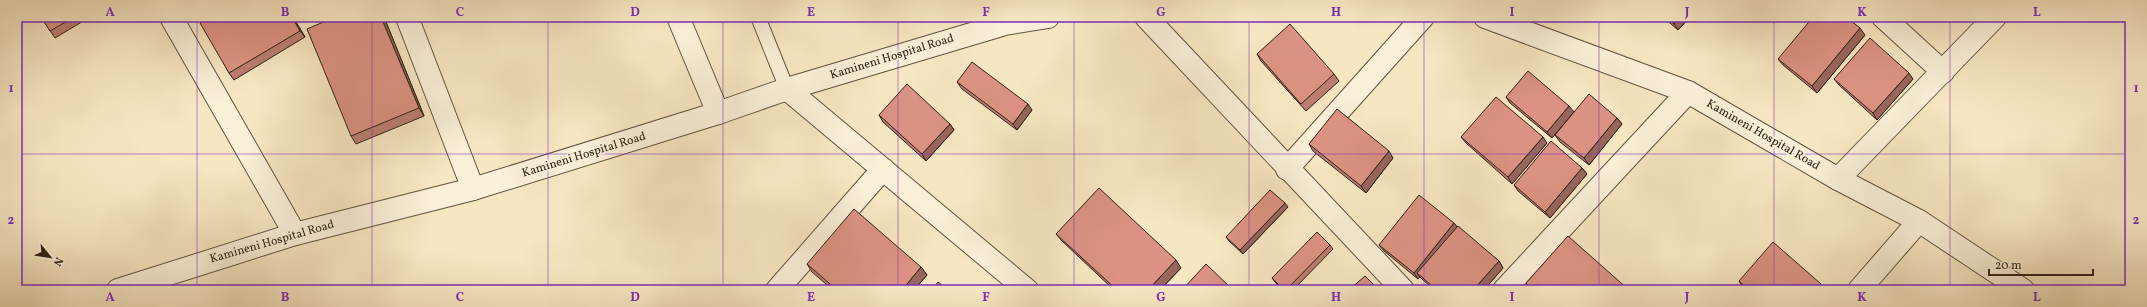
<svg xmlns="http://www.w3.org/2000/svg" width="2147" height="307" font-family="Vollkorn,serif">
	<rect width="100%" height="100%" fill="#f7e6c2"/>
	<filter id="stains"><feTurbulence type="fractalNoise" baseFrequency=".005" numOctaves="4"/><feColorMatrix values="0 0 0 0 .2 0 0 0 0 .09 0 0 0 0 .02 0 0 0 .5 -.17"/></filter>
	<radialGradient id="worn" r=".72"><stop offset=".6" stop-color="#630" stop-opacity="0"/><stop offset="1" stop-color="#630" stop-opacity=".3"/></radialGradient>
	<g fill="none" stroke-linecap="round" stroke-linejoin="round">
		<defs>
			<polyline id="service" points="758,17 787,89"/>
			<g id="minor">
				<polyline points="171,17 295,234"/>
				<polyline points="407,17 473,189"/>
				<polyline points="678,17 718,113"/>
				<polyline points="1146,17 1403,290"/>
				<polyline points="1883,17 1943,72"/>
				<polyline points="787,89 1027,290"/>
				<polyline points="1287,169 1423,17"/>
				<polyline points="1838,179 1995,17"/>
				<polyline points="777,290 883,169"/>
				<polyline points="1504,290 1688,92"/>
				<polyline points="1859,290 1919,221"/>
			</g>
			<g id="tertiary">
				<polyline points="1485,17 1688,92 1838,179 1919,221 2023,290"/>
				<polyline points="118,290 295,234 473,189 718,113 787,89 1005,24 1048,17"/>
			</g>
		</defs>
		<!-- service casing -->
		<use href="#service" stroke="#605340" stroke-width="16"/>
		<!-- minor casing -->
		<use href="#minor" stroke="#605340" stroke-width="24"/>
		<!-- tertiary casing -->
		<use href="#tertiary" stroke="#605340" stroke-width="24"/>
		<!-- service -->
		<use href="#service" stroke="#faefd7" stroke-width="14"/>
		<!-- minor -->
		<use href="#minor" stroke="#faefd7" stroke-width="22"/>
		<!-- tertiary -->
		<use href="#tertiary" stroke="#faefd7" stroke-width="22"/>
	</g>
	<!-- wall -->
	<g fill="#bc7e70" stroke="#2d2215">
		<polygon points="41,17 90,17 55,38"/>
		<polygon points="201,17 293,17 305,37 234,80 229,73 204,21"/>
		<polygon points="384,17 424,116 356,144 351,136"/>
		<polygon points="1663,17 1690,17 1678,30"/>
		<polygon points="1865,35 1817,93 1783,65 1778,59"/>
		<polygon points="1257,54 1334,74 1339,81 1306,111 1261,61"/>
		<polygon points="1834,79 1913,79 1877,120 1839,85"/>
		<polygon points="957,82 1032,110 1017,130 962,89"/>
		<polygon points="1506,97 1574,112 1552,138 1510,103"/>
		<polygon points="879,115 950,124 954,130 926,161 883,122"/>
		<polygon points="1617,118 1622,124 1589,165 1560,142 1555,135"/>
		<polygon points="1461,137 1547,143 1512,184 1466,143"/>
		<polygon points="1309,144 1393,158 1366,193 1313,151"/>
		<polygon points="1582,168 1587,174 1550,218 1518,191 1514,185"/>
		<polygon points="1288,207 1243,254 1229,241 1226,237"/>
		<polygon points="1454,223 1457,227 1499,261 1503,268 1484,290 1434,290 1422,279 1420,277 1418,279 1384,251 1379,245"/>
		<polygon points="1056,234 1181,268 1160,290 1114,290 1062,241"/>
		<polygon points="1330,245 1333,249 1293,290 1283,290 1275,282 1272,278"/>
		<polygon points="807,264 921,267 927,275 914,290 833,290 812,272"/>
		<polygon points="1739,281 1821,284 1825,290 1746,290 1743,288"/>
		<polygon points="1526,283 1629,290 1530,290"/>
	</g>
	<!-- shaded-wall -->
	<g fill="#99665b" stroke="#2d2215">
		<polygon points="292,17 293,17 305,37 300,31"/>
		<polygon points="381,17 384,17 424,116 419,108"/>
		<polygon points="1679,17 1690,17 1678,30 1674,24"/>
		<polygon points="1928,17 1935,17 1931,21"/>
		<polygon points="1860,28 1865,35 1817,93 1812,86"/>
		<polygon points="1909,73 1913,79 1877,120 1873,113"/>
		<polygon points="1028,104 1032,110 1017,130 1013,124"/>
		<polygon points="1569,106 1574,112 1552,138 1547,132"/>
		<polygon points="1617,118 1622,124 1589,165 1584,158"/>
		<polygon points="950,124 954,130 926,161 922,154"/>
		<polygon points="1543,137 1547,143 1512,184 1508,177"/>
		<polygon points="1389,151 1393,158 1366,193 1361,186"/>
		<polygon points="1582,168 1587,174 1550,218 1545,212"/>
		<polygon points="1285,203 1288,207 1243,254 1240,250"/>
		<polygon points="1454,223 1459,229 1417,273 1420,277 1418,279 1414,273"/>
		<polygon points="1176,260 1181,268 1160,290 1148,290"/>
		<polygon points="1499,261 1503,268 1484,290 1473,290"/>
		<polygon points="921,267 927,275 914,290 902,290"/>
		<polygon points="1821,284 1825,290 1815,290"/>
	</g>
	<!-- building -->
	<g fill="#db9282" stroke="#2d2215">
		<polygon points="41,17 74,17 50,31"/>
		<polygon points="210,17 292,17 300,31 229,73 200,23"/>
		<polygon points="335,17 381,17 419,108 351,136 307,29"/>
		<polygon points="1666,17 1679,17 1674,24"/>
		<polygon points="1813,17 1846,17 1860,28 1812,86 1778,59"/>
		<polygon points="1290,24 1334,74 1301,104 1257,54"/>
		<polygon points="1870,38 1909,73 1873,113 1834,79"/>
		<polygon points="972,62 1028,104 1013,124 957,82"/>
		<polygon points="1528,71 1569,106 1547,132 1506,97"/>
		<polygon points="907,84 950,124 922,154 879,115"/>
		<polygon points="1589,94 1617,118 1584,158 1555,135"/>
		<polygon points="1496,97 1543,137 1508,177 1461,137"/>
		<polygon points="1337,109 1389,151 1361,186 1309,144"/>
		<polygon points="1551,141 1582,168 1545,212 1514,185"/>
		<polygon points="1099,188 1176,260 1148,290 1117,290 1056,234"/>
		<polygon points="1270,190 1285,203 1240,250 1226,237"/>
		<polygon points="1419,195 1454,223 1414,273 1379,245"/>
		<polygon points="854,209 921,267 902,290 837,290 807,264"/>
		<polygon points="1458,226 1499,261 1473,290 1437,290 1417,273"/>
		<polygon points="1317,232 1330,245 1286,290 1284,290 1272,278"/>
		<polygon points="1568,236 1629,290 1533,290 1526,283"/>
		<polygon points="1773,242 1821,284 1815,290 1749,290 1739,281"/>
		<polygon points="1206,264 1233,290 1182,290"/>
		<polygon points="1365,276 1378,289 1377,290 1349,290"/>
		<polygon points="938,282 948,290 932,290"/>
	</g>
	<!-- grid -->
	<path fill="none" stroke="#7b2cbf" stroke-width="1" stroke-opacity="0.55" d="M197,17V290M372,17V290M548,17V290M723,17V290M898,17V290M1074,17V290M1249,17V290M1424,17V290M1599,17V290M1774,17V290M1950,17V290M17,154H2130"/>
	<g text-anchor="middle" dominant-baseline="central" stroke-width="3.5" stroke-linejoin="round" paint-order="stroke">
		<!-- street labels -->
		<g font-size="12" fill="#2d2215" stroke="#faefd7">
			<text transform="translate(892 57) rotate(-17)">Kamineni Hospital Road</text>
			<text transform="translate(1763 135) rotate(30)">Kamineni Hospital Road</text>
			<text transform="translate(584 155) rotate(-17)">Kamineni Hospital Road</text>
			<text transform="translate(272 242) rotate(-16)">Kamineni Hospital Road</text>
		</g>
	</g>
	<!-- margin -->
	<rect width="2147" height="307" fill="none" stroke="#f7e6c2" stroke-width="44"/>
	<!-- north arrow -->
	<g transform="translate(50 257) rotate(120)" stroke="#faefd7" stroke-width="3" paint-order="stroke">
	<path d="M0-3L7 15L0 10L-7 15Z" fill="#2d2215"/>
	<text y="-6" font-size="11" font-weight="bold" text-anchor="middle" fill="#2d2215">N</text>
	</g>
	<!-- scale -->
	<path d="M1989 269v6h104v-6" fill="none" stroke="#2d2215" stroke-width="2"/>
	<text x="1995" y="269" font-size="12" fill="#2d2215" stroke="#faefd7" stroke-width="3" paint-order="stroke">20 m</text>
	<rect x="22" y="22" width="2103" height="263" fill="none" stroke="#7b2cbf" stroke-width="1.5"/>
	<g font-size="13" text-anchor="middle" font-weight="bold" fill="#7b2cbf">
		<text x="110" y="16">A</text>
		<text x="285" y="16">B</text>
		<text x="460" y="16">C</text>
		<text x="635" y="16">D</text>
		<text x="811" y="16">E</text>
		<text x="986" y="16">F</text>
		<text x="1161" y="16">G</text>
		<text x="1336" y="16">H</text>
		<text x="1512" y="16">I</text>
		<text x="1687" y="16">J</text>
		<text x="1862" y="16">K</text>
		<text x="2037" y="16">L</text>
		<text x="11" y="92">1</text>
		<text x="2136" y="92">1</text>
		<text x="11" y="224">2</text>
		<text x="2136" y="224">2</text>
		<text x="110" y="301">A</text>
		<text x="285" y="301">B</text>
		<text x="460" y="301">C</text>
		<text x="635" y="301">D</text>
		<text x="811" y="301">E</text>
		<text x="986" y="301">F</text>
		<text x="1161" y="301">G</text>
		<text x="1336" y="301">H</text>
		<text x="1512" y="301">I</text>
		<text x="1687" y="301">J</text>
		<text x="1862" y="301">K</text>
		<text x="2037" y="301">L</text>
	</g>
	<rect width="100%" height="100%" filter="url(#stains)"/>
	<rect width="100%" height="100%" fill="url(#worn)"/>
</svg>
